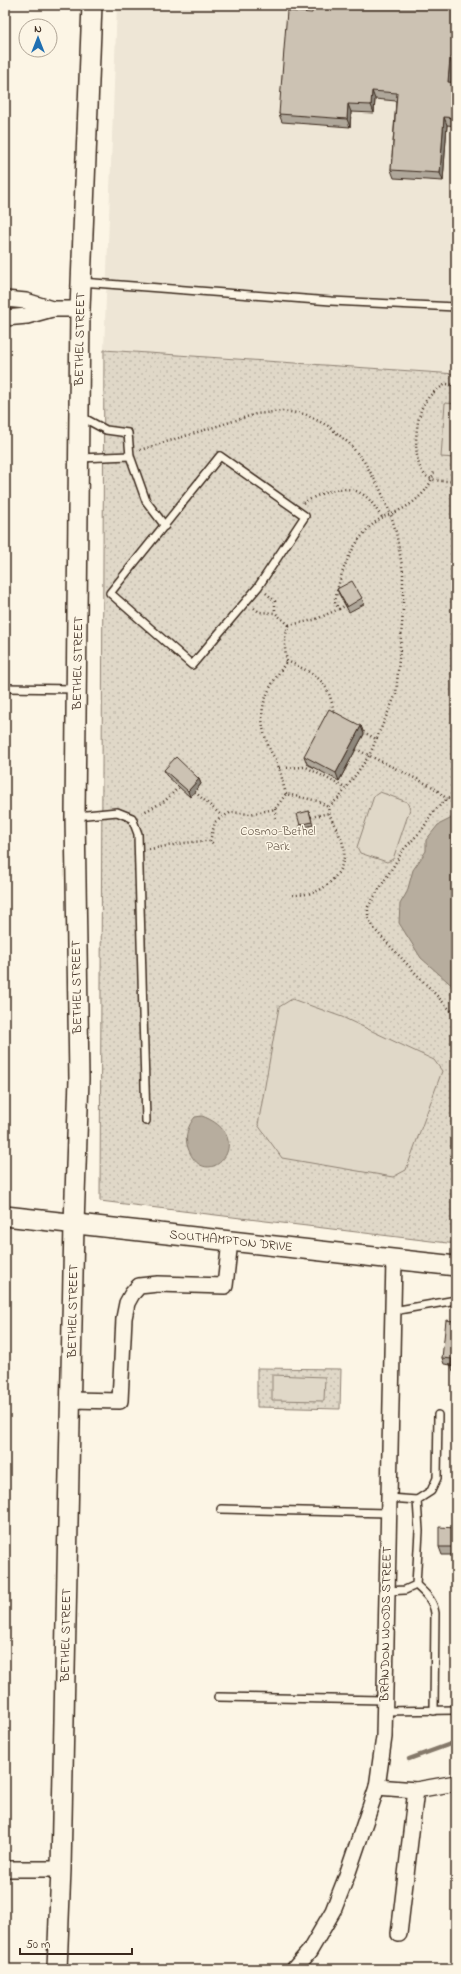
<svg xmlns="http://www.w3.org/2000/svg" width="461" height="1974" font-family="'Indie Flower',sans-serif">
	<defs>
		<pattern id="green-dots" width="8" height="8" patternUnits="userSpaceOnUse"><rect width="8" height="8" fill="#e0d8c8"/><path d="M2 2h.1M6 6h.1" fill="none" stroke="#c1baab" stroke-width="1.8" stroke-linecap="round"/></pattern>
	</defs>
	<rect width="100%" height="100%" fill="#fcf5e5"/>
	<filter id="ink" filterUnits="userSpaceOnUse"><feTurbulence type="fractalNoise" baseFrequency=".025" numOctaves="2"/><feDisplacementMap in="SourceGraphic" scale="8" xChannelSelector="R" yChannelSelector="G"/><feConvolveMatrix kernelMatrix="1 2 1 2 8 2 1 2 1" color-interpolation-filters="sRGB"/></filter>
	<g filter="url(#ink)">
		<!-- built -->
		<polygon fill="#eee6d6" points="117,5 456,5 456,374 104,350"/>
		<!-- green -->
		<g fill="url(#green-dots)" stroke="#8e8173">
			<polygon points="104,350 456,374 456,1244 100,1201"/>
			<polygon points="257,1368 341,1369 340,1409 257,1407"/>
		</g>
		<!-- pitch -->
		<g fill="#e0d8c8" stroke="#8e8173">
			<polygon points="445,403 456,404 456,458 441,457"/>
			<polygon points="380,792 407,802 410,809 393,859 387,862 360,853 357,847 374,796"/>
			<polygon points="292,999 342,1017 434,1060 442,1071 406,1170 393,1177 282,1158 258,1125 279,1007"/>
			<polygon points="272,1375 325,1377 324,1401 272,1400"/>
		</g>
		<!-- water -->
		<g fill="#b7ad9e" stroke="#85796b">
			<polygon points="456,816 456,989 421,958 399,923 400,904 407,892 413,870 426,851 426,840 438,825"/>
			<path d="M202,1116C261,1138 205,1197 188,1148C184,1137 188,1125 195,1117Z"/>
		</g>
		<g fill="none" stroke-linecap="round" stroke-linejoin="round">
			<!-- stream -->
			<polyline stroke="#85796b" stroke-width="4.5" points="409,1759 456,1742"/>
			<defs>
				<g id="service">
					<polyline points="81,282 331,301 456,307"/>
					<polyline points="80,416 106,430 128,433 130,456 146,501 165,526"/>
					<polygon points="220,456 305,516 258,587 192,665 110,593"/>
					<polyline points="79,458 130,456"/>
					<polyline points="5,688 75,689"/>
					<polyline points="76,816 117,812 132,818 138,834 146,1121"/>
					<polyline points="393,1311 456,1300"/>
					<polyline points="417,1500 431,1491 437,1478 438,1415"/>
					<polyline points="221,1509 388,1513"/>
					<path d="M416,1585C426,1594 433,1600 435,1613L434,1711"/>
					<polyline points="387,1591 405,1590 416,1585 419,1531 417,1500 389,1498"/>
					<polyline points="218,1697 384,1700"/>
					<polyline points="384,1711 456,1710"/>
				</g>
				<g id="minor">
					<polyline points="5,299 26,301 52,309"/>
					<polyline points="5,318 27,316 52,309 80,309"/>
					<polyline points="71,1400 120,1401 124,1318 127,1303 132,1294 139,1286 158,1284 225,1286 230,1241"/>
					<polyline points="377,1787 416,1790 456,1783"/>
					<polyline points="5,1869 61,1869"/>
					<polyline points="399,1934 416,1790"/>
					<polyline points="294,1969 309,1952 333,1911 346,1878 377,1787 384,1737 394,1259"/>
				</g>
				<g id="tertiary">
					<polyline points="5,1216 456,1266"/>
					<polyline points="57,1969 61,1869 74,1224 79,1079 75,816 80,309 92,5"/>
				</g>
			</defs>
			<!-- service casing -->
			<use href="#service" stroke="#3b2a1e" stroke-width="10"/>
			<!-- minor casing -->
			<use href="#minor" stroke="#3b2a1e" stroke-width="18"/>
			<!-- tertiary casing -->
			<use href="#tertiary" stroke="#3b2a1e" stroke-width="22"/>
			<!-- path -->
			<g stroke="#3b2a1e" stroke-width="2.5" stroke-dasharray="1 3" stroke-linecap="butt">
				<path d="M456,385L446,384C438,389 430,394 425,402C415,417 411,463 426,476C434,482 446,481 456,481"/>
				<polyline points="140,450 256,414 282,411 305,414 328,426 349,443 365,463 380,489 391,515 396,532 403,572 403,613 396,694 369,756 339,798 328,807"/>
				<path d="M303,503C321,493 346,481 365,496C372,501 377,511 382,517C404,511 430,495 434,471"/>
				<polyline points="266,593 275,601 275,613"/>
				<polyline points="254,608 259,612 275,613 289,625"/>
				<polyline points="339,609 345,606"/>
				<path d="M289,625L314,620L339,609L335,603C339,572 355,533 383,517"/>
				<path d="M289,625C284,637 284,648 287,661C317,675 329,680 334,714"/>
				<polyline points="360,730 376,739"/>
				<polyline points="356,749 433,787 447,799"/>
				<polyline points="279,768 306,767 345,788"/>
				<polyline points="195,792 222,816"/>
				<path d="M286,794C283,785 282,776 279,768C276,760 271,753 268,745C254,709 267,690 287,661"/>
				<polyline points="456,794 447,799 433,812 422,830 404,849 368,907 368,918 375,930 456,1016"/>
				<polyline points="275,809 276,820"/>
				<polyline points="142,813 165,801 179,787"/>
				<polyline points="311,817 329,813"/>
				<path d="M210,841L215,822L231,812L250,814L275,809L286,794L318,801L328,807C330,821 339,831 343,844C349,862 334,884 317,891C310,894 301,895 293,895"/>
				<path d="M149,849C169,846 190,841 210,841L215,845"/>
			</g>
			<!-- service -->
			<use href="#service" stroke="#fcf5e5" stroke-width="7"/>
			<!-- minor -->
			<use href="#minor" stroke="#fcf5e5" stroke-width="15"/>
			<!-- tertiary -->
			<use href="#tertiary" stroke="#fcf5e5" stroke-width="19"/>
		</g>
		<!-- wall -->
		<g fill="#afa79a" stroke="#3b2a1e">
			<polygon points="456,5 456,66 453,66 451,82 456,83 456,126 447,125 443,181 394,178 391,170 396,101 375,99 374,113 351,112 350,127 282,122 279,114 312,13"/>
			<polygon points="337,589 362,598 364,604 349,612 339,594"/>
			<polygon points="361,726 364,734 339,781 307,764 304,756"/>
			<polygon points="164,770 199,779 201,784 190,797 166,775"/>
			<polygon points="309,811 313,825 301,828 300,825"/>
			<polygon points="456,1313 456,1380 454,1375 455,1372 453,1371 451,1365 444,1364 442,1358 454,1321"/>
			<polygon points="456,1528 456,1555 442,1555 439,1547"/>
		</g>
		<!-- shaded-wall -->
		<g fill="#8f887d" stroke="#3b2a1e">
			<polygon points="450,58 453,66 451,90 448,82"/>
			<polygon points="372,91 375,99 374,113 371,105"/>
			<polygon points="348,104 351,112 350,127 347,119"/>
			<polygon points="444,117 447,125 443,181 440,173"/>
			<polygon points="361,726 364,734 339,781 336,773"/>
			<polygon points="199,779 201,784 190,797 188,791"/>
		</g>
		<!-- building -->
		<g fill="#ccc2b3" stroke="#3b2a1e">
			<polygon points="313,5 456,5 456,59 450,58 448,82 456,83 456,118 444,117 440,173 391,170 397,93 372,91 371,105 348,104 347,119 279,114 287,11 312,13"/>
			<polygon points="352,581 362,598 347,607 337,589"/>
			<polygon points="329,709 361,726 336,773 304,756"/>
			<polygon points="176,757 199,779 188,791 164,770"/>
			<polygon points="309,811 312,822 300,825 297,814"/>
			<polygon points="455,1312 456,1313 456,1375 454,1375 455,1366 451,1366 452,1359 442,1358 446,1320 454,1321"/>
			<polygon points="439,1527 456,1528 456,1547 439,1547"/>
		</g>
	</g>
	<g text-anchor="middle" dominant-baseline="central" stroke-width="3" stroke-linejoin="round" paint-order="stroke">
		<!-- street labels -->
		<g font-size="13" fill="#3b2a1e" stroke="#fcf5e5">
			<text transform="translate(80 339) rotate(-89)">BETHEL STREET</text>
			<text transform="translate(78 663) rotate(-89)">BETHEL STREET</text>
			<text transform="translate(77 987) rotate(-91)">BETHEL STREET</text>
			<text transform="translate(231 1241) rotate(6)">SOUTHAMPTON DRIVE</text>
			<text transform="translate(73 1311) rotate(-89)">BETHEL STREET</text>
			<text transform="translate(386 1624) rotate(-89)">BRANDON WOODS STREET</text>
			<text transform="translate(66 1635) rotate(-89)">BETHEL STREET</text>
		</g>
		<!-- park labels -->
		<g font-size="13" fill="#645648" stroke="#fcf5e5">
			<text x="278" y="831">Cosmo-Bethel<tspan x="278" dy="15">Park</tspan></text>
		</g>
	</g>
	<!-- margin -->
	<rect width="461" height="1974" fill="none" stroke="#fcf5e5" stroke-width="20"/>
	<rect x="10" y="10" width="441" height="1954" fill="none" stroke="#3b2a1e" stroke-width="1.5" filter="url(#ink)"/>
	<!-- north arrow -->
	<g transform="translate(38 38)"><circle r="19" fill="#fcf5e5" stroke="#afa495"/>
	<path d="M0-3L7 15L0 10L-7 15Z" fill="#1f6fb2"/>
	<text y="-6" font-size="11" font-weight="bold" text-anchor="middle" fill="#3b2a1e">N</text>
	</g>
	<!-- scale -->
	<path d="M20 1948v6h112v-6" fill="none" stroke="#3b2a1e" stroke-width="2"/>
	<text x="26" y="1948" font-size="12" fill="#3b2a1e" stroke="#fcf5e5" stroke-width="3" paint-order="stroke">50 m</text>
</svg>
